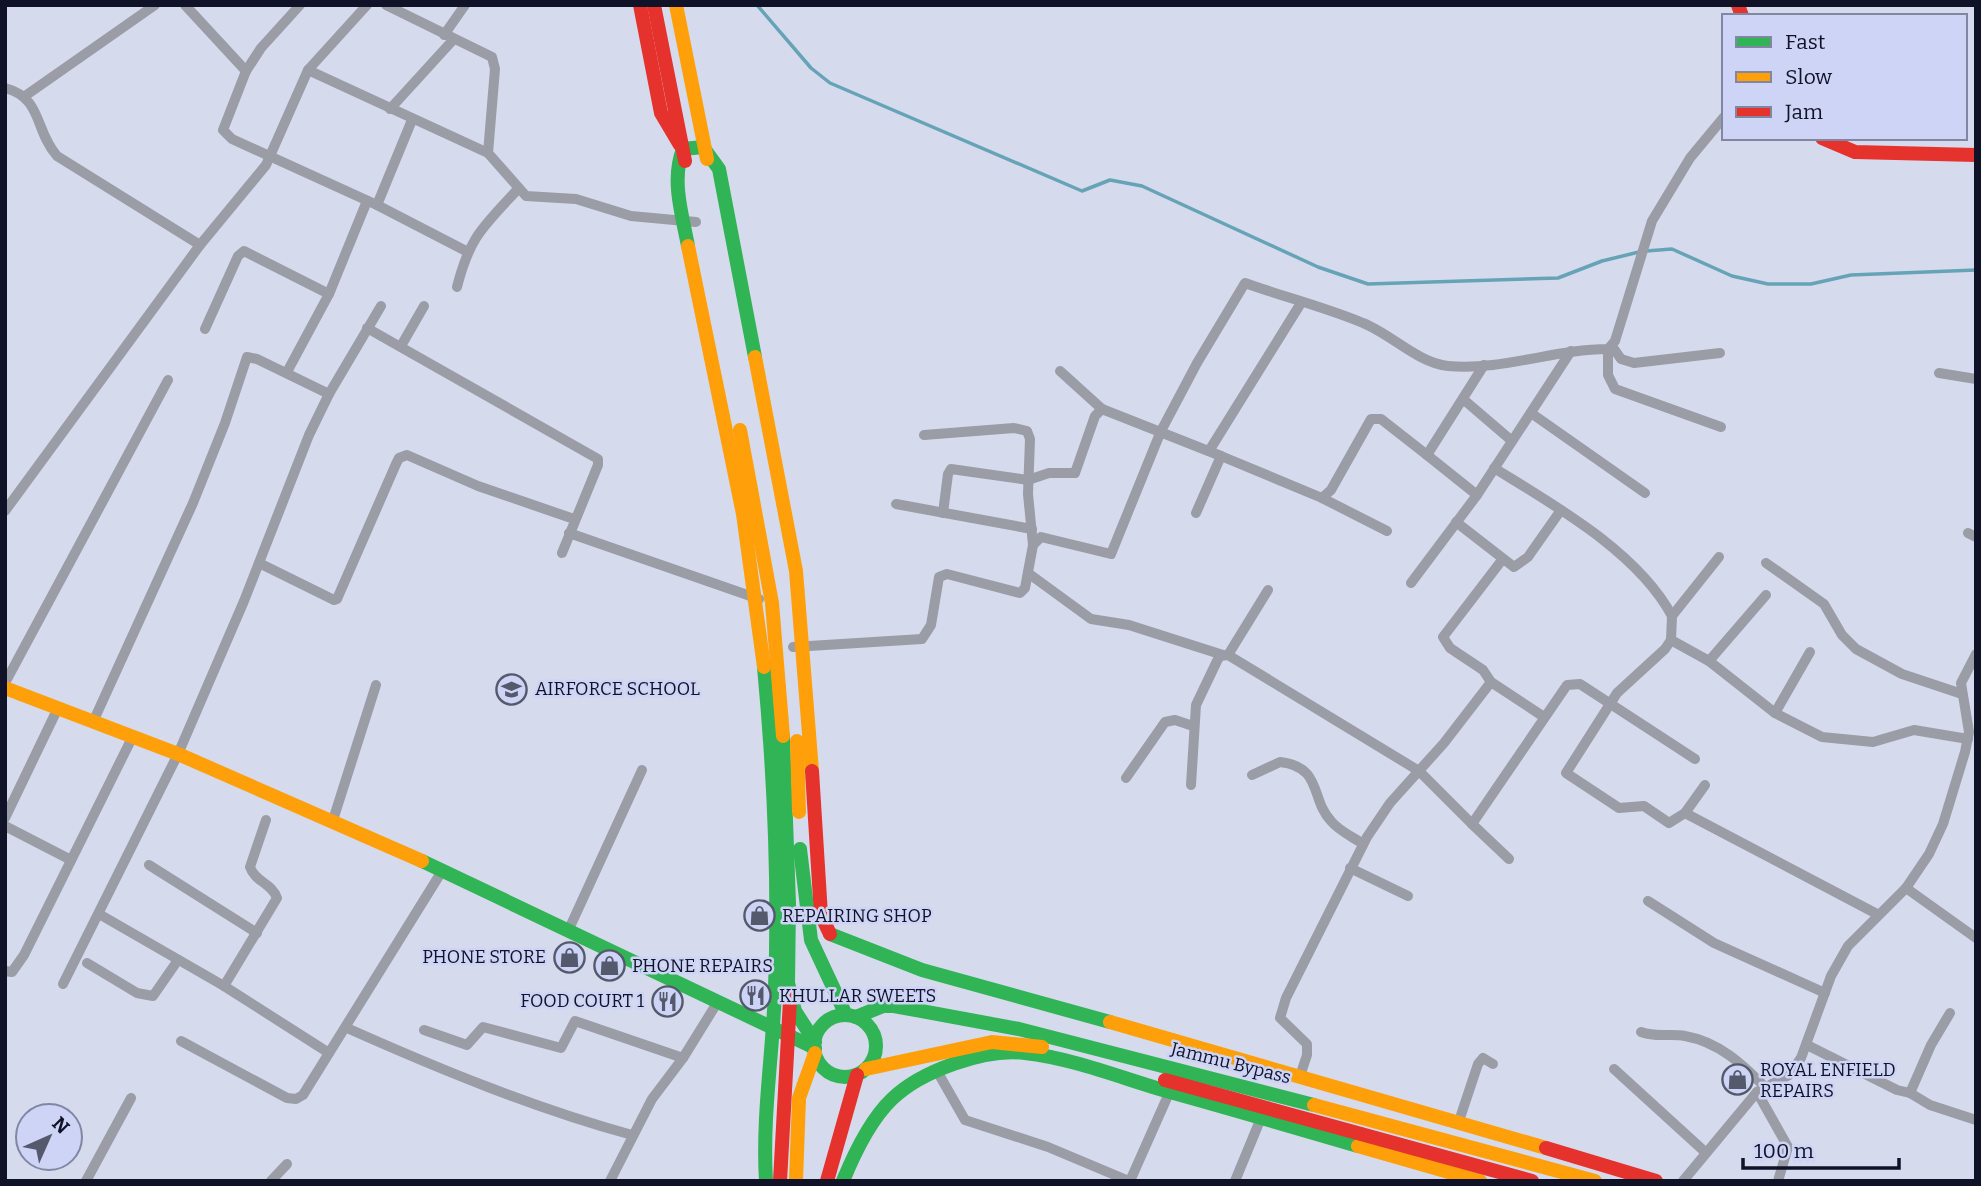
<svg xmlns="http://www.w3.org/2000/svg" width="1981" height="1186" font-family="Bitter,serif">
	<rect width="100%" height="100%" fill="#d6daed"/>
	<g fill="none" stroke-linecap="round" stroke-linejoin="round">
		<!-- stream -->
		<g stroke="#67a3b6" stroke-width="3.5">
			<polyline points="757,5 811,68 830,83 1082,191 1110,180 1142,186 1318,267 1368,284 1558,278 1602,261 1639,252"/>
			<polyline points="1646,251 1672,249 1732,276 1768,284 1811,284 1851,275 1976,270"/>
		</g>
		<!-- street -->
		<g stroke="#9a9da6" stroke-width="10">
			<polyline points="185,5 246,71"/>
			<polyline points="300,5 261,48 246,71 223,130 232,139 377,205 466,251"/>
			<polyline points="386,5 492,57 495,69 488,153"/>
			<polyline points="444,35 465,5"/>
			<polyline points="308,70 488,153 526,196 576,199 631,216 696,222"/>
			<path d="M5,88C43,98 34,130 57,156L200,245"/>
			<polyline points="25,96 155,5"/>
			<polyline points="390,109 453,40"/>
			<polyline points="377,205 412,120"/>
			<path d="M457,287C470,236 483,227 518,189"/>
			<polyline points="367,328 598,459 598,465 562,553"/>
			<polyline points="205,329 238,256 244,251 329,294"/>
			<polyline points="401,346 424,306"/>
			<polyline points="1612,346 1621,359 1634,363 1720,353"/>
			<polyline points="1608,349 1608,375 1615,389 1721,427"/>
			<polyline points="1484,365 1427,455 1477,495 1571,351"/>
			<polyline points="1060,371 1102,409"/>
			<polyline points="287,372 329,294 367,201"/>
			<polyline points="1939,373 1976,379"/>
			<polyline points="1463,399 1512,441"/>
			<polyline points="1531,413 1645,493"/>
			<polyline points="924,435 1014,428 1027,431 1030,439 1028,494 1033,545"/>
			<polyline points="1209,451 1301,303"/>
			<path d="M1494,468C1554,505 1638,552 1672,616"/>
			<polyline points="1322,498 1387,531"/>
			<polyline points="896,504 1032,529"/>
			<polyline points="5,511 200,245 266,165 308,70 367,5"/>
			<polyline points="943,513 948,474 951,469 1028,480 1049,473 1075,473 1095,416 1102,409 1221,456"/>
			<polyline points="1196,513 1221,456 1322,498 1331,490 1371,419 1381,419 1427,455"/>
			<polyline points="1456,522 1514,567 1528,557 1561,510"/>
			<polyline points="569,533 759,599"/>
			<polyline points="1968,533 1976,537"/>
			<polyline points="1502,560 1443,637 1450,648 1483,670 1491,682 1544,717"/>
			<polyline points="259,563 334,600 337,599 396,464 399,458 407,455 478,486 574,519"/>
			<polyline points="1766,563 1824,604 1842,635 1856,649 1902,674 1962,694"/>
			<polyline points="1028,573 1091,619 1129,625 1223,655"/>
			<polyline points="1411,583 1477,495"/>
			<polyline points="1671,640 1709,661 1775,713 1822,737 1873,742 1914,730 1968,739"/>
			<path d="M793,647L922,639L931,625L939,577L947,574L1020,593L1025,588L1033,545L1041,537L1111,554L1161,431L1197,363L1245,283C1284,297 1325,307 1363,323C1391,334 1418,363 1448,366C1502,371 1555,349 1608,349L1615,341L1652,221L1690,158L1724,117"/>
			<polyline points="1228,655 1268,590"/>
			<polyline points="1709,661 1766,595"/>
			<polyline points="5,683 168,380"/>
			<polyline points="1775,713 1810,652"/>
			<polyline points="93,722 193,503 225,423 247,357 257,359 329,394"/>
			<path d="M1252,775L1280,762C1323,767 1310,799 1331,821C1339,831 1353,837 1363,844"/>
			<polyline points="1126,778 1165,722 1175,720 1193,726"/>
			<polyline points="1191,785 1196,705 1217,661 1220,656 1228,655 1419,771 1472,824"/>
			<polyline points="1705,785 1685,813 1669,823 1644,806 1619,808 1566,773 1617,693 1665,649 1671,640 1672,616 1719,557"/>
			<polyline points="1685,813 1877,914"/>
			<polyline points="5,818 57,710"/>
			<polyline points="333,820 376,685"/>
			<polyline points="5,826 71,860"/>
			<polyline points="1509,859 1472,824 1567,685 1580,684 1695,759"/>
			<polyline points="149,865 257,933"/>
			<polyline points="1350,868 1408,896"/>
			<polyline points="1906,888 1976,938"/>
			<polyline points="1648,901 1714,943 1825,993"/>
			<polyline points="99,914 224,986 329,1053"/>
			<polyline points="569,929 642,770"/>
			<polyline points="87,963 137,993 153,996 178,960"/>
			<polyline points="5,971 12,972 24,955 132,738"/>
			<polyline points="63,984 178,754 244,601 309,435 329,394 381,306"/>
			<path d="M224,986L277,898C272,883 255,882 250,867L266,820"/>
			<path d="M347,1028C439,1069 534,1108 632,1135"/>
			<polyline points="424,1030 467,1045 483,1027 561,1048 575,1021 683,1058"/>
			<path d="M1641,1032C1657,1038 1670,1033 1685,1036C1719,1042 1742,1064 1765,1087"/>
			<polyline points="181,1041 287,1098 296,1099 303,1095 442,871"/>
			<polyline points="1807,1045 1897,1090 1910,1093 1931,1045 1950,1013"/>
			<polyline points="1614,1069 1704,1151"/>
			<polyline points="937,1071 965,1120 1048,1147 1129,1181"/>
			<polyline points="1300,1076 1307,1055 1307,1044 1280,1018 1286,998 1367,837 1390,803 1444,743 1491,682"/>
			<polyline points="1757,1092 1788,1147 1778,1181"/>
			<polyline points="1910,1093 1930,1105 1976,1120"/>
			<polyline points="1459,1121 1478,1064 1483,1058 1493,1064"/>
			<polyline points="86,1181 131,1098"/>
			<polyline points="271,1181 287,1164"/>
			<polyline points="610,1181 652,1099 683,1058 717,1003"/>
			<polyline points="1130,1181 1170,1091"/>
			<polyline points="1235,1181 1261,1118"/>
			<polyline points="1683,1181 1757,1092 1789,1075 1801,1058 1831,976 1848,946 1906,888 1929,854 1943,824 1965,752 1969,732 1961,683 1976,654"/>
		</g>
		<!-- fast -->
		<g stroke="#30b455" stroke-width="14">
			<path d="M688,246C682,214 671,180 683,149L703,147L719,169L755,357"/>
			<path d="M764,667C774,774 779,881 775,989C773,1053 762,1116 766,1181"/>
			<polyline points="783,736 789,904 788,983 795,1011 815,1042"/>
			<polyline points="800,849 811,940 846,1015"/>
			<polyline points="422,861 815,1048"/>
			<polyline points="830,934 922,970 1110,1022"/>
			<circle cx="845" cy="1046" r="31"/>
			<polyline points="856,1017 883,1006 894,1006 1019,1029 1314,1105"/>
			<path d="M843,1181C854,1154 870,1120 892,1099C921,1071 985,1048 1025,1053C1071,1058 1119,1077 1163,1090C1228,1108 1293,1127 1358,1146"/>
		</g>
		<!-- slow -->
		<g stroke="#ff9f0a" stroke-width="14">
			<polyline points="676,5 707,159"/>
			<polyline points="688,246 743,514 764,667"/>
			<polyline points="755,357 796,571 812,771"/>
			<polyline points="740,430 772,603 783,736"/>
			<polyline points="5,688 178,754 422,861"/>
			<polyline points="797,741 799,812"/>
			<polyline points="1110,1022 1546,1148"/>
			<polyline points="866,1069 992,1042 1042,1047"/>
			<polyline points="1314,1105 1595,1181"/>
			<polyline points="1358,1146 1480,1181"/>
			<polyline points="796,1181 799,1098 815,1053"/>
		</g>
		<!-- jam -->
		<g stroke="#e5322d" stroke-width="14">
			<polyline points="640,5 661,113 680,145"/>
			<polyline points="654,5 685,161"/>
			<polyline points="1738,5 1742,16"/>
			<polyline points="1822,138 1855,152 1976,155"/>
			<polyline points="812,771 821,915 830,934"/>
			<polyline points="1165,1080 1532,1181"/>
			<polyline points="1546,1148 1656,1181"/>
			<polyline points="780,1181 790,1000"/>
			<polyline points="827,1181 857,1075"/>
		</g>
	</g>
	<!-- icons -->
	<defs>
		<symbol id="school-ring" viewBox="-11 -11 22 22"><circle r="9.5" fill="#cdd4f6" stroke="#55596c" stroke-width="1.5"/><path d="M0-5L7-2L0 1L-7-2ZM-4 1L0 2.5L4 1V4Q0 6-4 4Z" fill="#55596c"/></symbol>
		<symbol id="shop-ring" viewBox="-11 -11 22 22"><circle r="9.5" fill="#cdd4f6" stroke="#55596c" stroke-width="1.5"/><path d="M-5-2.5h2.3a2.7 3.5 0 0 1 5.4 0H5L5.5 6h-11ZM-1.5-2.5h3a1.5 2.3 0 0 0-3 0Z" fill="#55596c"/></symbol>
		<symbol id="restaurant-ring" viewBox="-11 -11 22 22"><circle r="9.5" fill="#cdd4f6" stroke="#55596c" stroke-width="1.5"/><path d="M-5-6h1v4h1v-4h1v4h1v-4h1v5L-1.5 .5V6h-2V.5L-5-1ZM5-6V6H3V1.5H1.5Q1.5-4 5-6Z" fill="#55596c"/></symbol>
	</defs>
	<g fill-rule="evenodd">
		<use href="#school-ring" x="494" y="672" width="35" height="35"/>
		<use href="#shop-ring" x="742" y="898" width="35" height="35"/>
		<use href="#shop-ring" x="552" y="940" width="35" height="35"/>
		<use href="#shop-ring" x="592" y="948" width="35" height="35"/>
		<use href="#restaurant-ring" x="738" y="978" width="35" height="35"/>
		<use href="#restaurant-ring" x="650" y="984" width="35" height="35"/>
		<use href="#shop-ring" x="1720" y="1062" width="35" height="35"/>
	</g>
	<g text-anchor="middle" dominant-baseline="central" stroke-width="5" stroke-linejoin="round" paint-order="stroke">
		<!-- poi labels -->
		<g font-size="18" fill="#101327" stroke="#cdd4f6" text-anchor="start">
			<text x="535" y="689">AIRFORCE SCHOOL</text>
			<text x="782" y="916">REPAIRING SHOP</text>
			<text x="546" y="957" text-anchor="end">PHONE STORE</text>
			<text x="632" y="966">PHONE REPAIRS</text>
			<text x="779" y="996">KHULLAR SWEETS</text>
			<text x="644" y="1001" text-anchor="end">FOOD COURT 1</text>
			<text x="1760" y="1070">ROYAL ENFIELD<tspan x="1760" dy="21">REPAIRS</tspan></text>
		</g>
		<!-- street labels -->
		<g font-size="18" fill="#101327" stroke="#cdd4f6">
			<text transform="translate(1231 1063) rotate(14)">Jammu Bypass</text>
		</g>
	</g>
	<!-- border -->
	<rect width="1981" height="1186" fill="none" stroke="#101327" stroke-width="14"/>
	<!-- legend -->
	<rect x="1722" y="14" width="245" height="126" fill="#cdd4f6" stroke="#8187a3" stroke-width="2"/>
	<rect x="1736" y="37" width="35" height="10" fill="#30b455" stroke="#8187a3" stroke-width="2"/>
	<text x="1785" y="49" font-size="21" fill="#101327">Fast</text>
	<rect x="1736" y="72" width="35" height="10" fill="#ff9f0a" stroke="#8187a3" stroke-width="2"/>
	<text x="1785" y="84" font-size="21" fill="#101327">Slow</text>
	<rect x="1736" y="107" width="35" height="10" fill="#e5322d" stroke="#8187a3" stroke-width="2"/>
	<text x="1785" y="119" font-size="21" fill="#101327">Jam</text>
	<!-- north arrow -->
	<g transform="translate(49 1137) rotate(45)"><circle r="33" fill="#cdd4f6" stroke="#8187a3" stroke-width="2"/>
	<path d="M0-5L12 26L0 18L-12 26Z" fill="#55596c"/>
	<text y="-10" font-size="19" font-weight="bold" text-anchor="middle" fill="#101327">N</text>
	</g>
	<!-- scale -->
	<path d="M1743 1158v10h156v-10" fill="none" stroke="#101327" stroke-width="3.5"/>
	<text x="1754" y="1158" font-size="21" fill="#101327" stroke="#cdd4f6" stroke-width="5" paint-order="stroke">100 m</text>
</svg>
